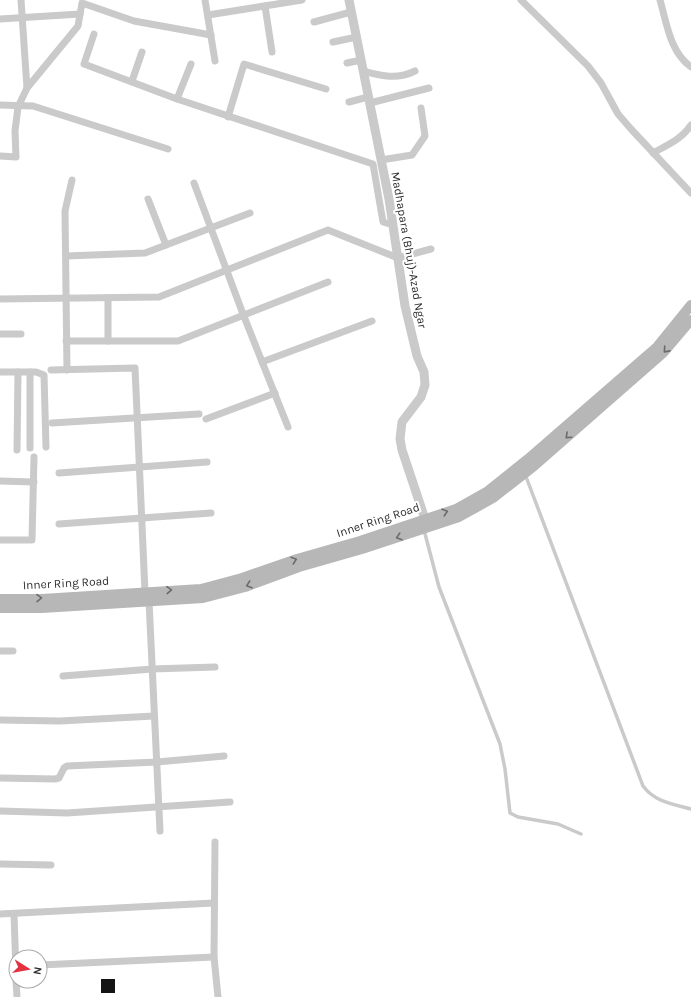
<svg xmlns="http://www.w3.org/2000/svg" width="691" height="997" font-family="Karla,sans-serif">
	<rect width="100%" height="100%" fill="#fff"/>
	<!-- building -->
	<rect fill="#141414" x="101" y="979" width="14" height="14"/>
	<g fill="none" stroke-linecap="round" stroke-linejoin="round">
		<!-- service -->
		<g stroke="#cacaca" stroke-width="3.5">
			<path d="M525,474L643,786C655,802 672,804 691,809"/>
			<polyline points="424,530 439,587 500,744 505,769 510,813 518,817 558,824 581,834"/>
		</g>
		<!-- minor -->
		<g stroke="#cacaca" stroke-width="7">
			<polyline points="205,0 215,61"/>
			<polyline points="521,0 588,66 601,83 618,114 631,129 691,193"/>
			<path d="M660,0C667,24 670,52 691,67"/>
			<polyline points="265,6 272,52"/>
			<polyline points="208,15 302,0"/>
			<polyline points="0,19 80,14"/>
			<polyline points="314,22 351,12"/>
			<polyline points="94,34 84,64 177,99 373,164 383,222 393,225"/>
			<polyline points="333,42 357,37"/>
			<polyline points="347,63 361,60"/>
			<path d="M363,71C382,76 397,80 415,71"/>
			<polyline points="132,81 142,52"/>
			<polyline points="27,88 78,26 82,3 134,21 211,35"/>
			<polyline points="177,99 191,64"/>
			<polyline points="349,102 368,97"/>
			<polyline points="370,103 429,88"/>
			<polyline points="0,105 33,106 168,149"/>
			<polyline points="228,117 244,64 326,89"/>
			<path d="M653,153C667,145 682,139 691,125"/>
			<polyline points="0,156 16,157 15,131 18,107 27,88 21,0"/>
			<polyline points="381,160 412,155 425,136 421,108"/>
			<polyline points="194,183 243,314 288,427"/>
			<polyline points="148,199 166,245"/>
			<polyline points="66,256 145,253 250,213"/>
			<polyline points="108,298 108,341"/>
			<polyline points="0,299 159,297 328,230 398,258 431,249"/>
			<polyline points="0,334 21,334"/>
			<polyline points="66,341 178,341 328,282"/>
			<polyline points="262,362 372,321"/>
			<polyline points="51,370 135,368 145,592"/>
			<polyline points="67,370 65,211 72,180"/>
			<polyline points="0,372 36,372 44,375 46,447"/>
			<polyline points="206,419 275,393"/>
			<polyline points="52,423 199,414"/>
			<polyline points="30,448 30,372"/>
			<polyline points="17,450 18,372"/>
			<polyline points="59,473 207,462"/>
			<polyline points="0,481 34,482"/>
			<polyline points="59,524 211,513"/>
			<polyline points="0,540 32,540 34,457"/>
			<polyline points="149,601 160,831"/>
			<polyline points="0,651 13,651"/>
			<polyline points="63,676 152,669 215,667"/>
			<polyline points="0,720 60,721 154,716"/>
			<polyline points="0,778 55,779 59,778 64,768 67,766 157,762 224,756"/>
			<polyline points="0,811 67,813 230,802"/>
			<polyline points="215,842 214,957 218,997"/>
			<polyline points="0,864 51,865"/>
			<polyline points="0,914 214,903"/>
			<polyline points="14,914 16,973"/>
			<polyline points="40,965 214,957"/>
			<polyline points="16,981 17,997"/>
		</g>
		<!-- tertiary -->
		<polyline stroke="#cacaca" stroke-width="9" points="349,0 389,199 405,306 417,356 424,372 425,385 421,397 402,422 400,439 402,450 425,519"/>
		<!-- secondary -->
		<g stroke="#b7b7b7" stroke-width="10">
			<polyline points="0,599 42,599 201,589 242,578 297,559 360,541 456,509 488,491 528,459 657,347 691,305"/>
			<polyline points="0,608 42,608 203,598 245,587 299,567 362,549 459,517 493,498 534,466 663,353 691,320"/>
		</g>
	</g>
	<!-- one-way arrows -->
	<defs><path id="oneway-chevron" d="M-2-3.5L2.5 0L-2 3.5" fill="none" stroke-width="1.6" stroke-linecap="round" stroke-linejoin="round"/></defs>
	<g stroke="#6b6b6b">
		<use href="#oneway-chevron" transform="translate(666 350) rotate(132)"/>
		<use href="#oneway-chevron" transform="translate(568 436) rotate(138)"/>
		<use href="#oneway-chevron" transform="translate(445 512) rotate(-18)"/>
		<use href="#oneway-chevron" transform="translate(399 537) rotate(162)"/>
		<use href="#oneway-chevron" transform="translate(294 560) rotate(-19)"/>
		<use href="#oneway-chevron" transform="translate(249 585) rotate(161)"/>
		<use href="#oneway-chevron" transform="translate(169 590) rotate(-3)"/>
		<use href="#oneway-chevron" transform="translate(39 598) rotate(-1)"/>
	</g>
	<g text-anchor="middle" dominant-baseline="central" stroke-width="4" stroke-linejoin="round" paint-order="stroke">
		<!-- street labels -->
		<g font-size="12" fill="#2d2d2d" stroke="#fff">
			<text transform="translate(409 250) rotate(80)">Madhapara (Bhuj)-Azad Ngar</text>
			<text transform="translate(378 520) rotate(-18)">Inner Ring Road</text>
			<text transform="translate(66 583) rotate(-3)">Inner Ring Road</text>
		</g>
	</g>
	<!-- north arrow -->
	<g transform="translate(28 969) rotate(101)"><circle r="19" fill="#ffffff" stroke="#ababab"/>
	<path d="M0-3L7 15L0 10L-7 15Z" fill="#e23140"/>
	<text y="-6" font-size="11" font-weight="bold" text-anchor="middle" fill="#2d2d2d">N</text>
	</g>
</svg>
